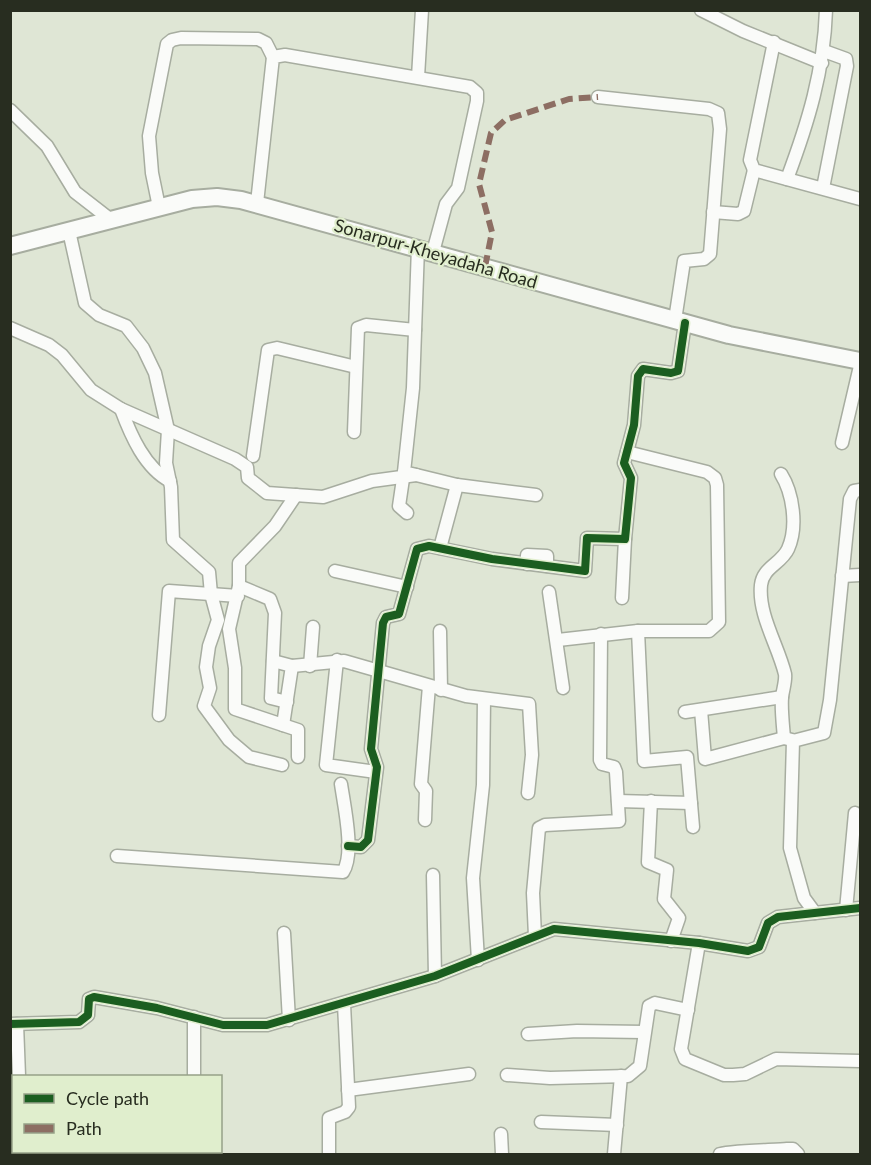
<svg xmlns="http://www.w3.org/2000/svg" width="871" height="1165" font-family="Lato,sans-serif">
	<rect width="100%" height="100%" fill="#dfe6d5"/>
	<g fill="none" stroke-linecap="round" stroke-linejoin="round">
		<defs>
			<g id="street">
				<polyline points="701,10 743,31 822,63"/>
				<polyline points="774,42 750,160 754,170 860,199"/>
				<polyline points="418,77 422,10"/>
				<polyline points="598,97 709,109 718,113 720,129 710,254 704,259 684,261 675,320"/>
				<polyline points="10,110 47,146 75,192 111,220"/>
				<path d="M787,179C808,123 824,71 826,10"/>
				<polyline points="823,188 847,66 846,59 824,51"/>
				<polyline points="257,203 273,57 285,55 470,87 477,93 477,101 458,188 446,204 433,252"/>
				<polyline points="159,207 152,173 149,136 167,44 172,40 181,38 258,39 266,43 273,57"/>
				<polyline points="713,212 738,214 744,211 754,170"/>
				<polyline points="69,231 85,303 99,315 126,326 143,348 155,373 168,430 166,463 171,487 173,540 209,572 211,594 218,620 209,646 206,667 210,688 204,706 229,740 249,757 282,765"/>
				<polyline points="418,247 413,388 404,472 457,485 536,495"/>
				<polyline points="10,328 49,345 62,355 91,390 121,409 235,459 247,467 248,478 267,493 323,497 372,481 416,475"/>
				<path d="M121,409C131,436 145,468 170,481"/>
				<polyline points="354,432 358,328 366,325 415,330"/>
				<polyline points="842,443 860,366"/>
				<polyline points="253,456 268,350 277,348 356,367"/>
				<polyline points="404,472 399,506 407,513"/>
				<path d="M781,474C793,493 798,527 788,549C781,564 763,567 761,585C758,615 778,645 785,674C786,681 783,689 782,697C781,710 783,725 784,738"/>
				<polyline points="440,548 457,485"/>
				<polyline points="527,564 527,555 547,556 547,566"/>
				<polyline points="335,571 407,587"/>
				<polyline points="842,576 860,575"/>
				<polyline points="239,586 239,563 275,526 296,495"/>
				<polyline points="549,592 563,688"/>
				<polyline points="622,598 625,539"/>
				<polyline points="440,631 441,690"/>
				<polyline points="638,631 644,761 687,757 693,827"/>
				<polyline points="558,640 638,631 709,631 719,622 717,485 715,478 707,472 627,452"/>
				<polyline points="337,660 326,765 376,772"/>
				<polyline points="273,661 292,666 283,725"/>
				<polyline points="292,666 344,661 466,696 529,704 532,755 528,793"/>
				<polyline points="310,666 313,627"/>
				<polyline points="287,702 271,698 275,613 270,599 239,586 229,629 235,668 235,709 298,730 298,757"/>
				<polyline points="701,710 705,759 784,738 792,740"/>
				<polyline points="685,712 782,697"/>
				<polyline points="159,715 169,591 238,596"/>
				<polyline points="618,801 691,803"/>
				<polyline points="651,801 648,862 667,870 664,899 679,918 671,941"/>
				<polyline points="425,820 426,791 421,784 429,686"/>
				<polyline points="348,846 361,847 368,840 377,767 371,749 383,623 386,617 399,614 417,549 429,546 492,559 585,571 587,538 625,539 631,478 624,463 634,425 638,376 643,369 671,373 678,371 685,323"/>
				<path d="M117,856L343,872C355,854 344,805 341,784"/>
				<polyline points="433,875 435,976"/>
				<polyline points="846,910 855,813"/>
				<polyline points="815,913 804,898 790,848 793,741 824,733 830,700 850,499 854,491 860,490"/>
				<polyline points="284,933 289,1020"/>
				<polyline points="535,936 533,893 539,828 545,825 619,821 616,772 614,767 602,764 600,760 601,634"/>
				<polyline points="699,943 681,1049 685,1059 724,1075 733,1075 745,1074 776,1059 860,1061"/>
				<polyline points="478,960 473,878 483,785 484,699"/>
				<polyline points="194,1017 194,1076"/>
				<polyline points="10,1024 79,1022 88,1015 89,999 94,997 157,1008 223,1025 267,1025 435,976 554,929 699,943 748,951 759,947 768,923 778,917 860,908"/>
				<polyline points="17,1024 19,1076"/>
				<polyline points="528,1034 577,1031 644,1032"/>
				<polyline points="507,1075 550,1078 628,1076 640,1066 649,1006 655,1003 688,1010"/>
				<polyline points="348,1090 469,1074"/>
				<polyline points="541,1122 617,1125"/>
				<polyline points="501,1134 502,1154"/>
				<polyline points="19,1154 19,1152"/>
				<polyline points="329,1154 329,1118 345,1112 349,1107 344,1004"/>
				<polyline points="614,1154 621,1076"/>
				<path d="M720,1154C725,1151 776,1150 787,1149H793L798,1154"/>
			</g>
			<polyline id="secondary" points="10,246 192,199 217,197 241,200 729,335 860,361"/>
		</defs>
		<!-- street casing -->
		<use href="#street" stroke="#a7ada0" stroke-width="15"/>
		<!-- secondary casing -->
		<use href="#secondary" stroke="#a7ada0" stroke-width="20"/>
		<!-- street -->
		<use href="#street" stroke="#fafbf9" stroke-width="12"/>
		<!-- secondary -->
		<use href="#secondary" stroke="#fafbf9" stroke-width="16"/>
		<!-- quiet -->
		<polyline stroke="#8d6e63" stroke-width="6" stroke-dasharray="12 6" stroke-linecap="butt" points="485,267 492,232 479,184 491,133 505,120 569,99 598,97"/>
		<defs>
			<g id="cycleway">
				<polyline points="348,846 361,847 368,840 377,767 371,749 383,623 386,617 399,614 417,549 429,546 492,559 585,571 587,538 625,539 631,478 624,463 634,425 638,376 643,369 671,373 678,371 685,323"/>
				<polyline points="10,1024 79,1022 88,1015 89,999 94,997 157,1008 223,1025 267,1025 435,976 554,929 699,943 748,951 759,947 768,923 778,917 860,908"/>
			</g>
		</defs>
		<!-- cycleway casing -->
		<use href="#cycleway" stroke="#e0eecd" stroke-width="11"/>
		<!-- cycleway -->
		<use href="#cycleway" stroke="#1b5e20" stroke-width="8"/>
	</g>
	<g text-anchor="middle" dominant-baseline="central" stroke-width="4.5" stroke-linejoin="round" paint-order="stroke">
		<!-- street labels -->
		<g font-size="18" fill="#282d20" stroke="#e0eecd">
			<text transform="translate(436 253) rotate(16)">Sonarpur-Kheyadaha Road</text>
		</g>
	</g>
	<!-- border -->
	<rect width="871" height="1165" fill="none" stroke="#282d20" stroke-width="24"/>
	<!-- legend -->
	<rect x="12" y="1075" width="210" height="78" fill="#e0eecd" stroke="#96a188" stroke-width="1.5"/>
	<rect x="24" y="1094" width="30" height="9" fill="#1b5e20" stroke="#96a188" stroke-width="1.5"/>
	<text x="66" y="1105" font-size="18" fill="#282d20">Cycle path</text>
	<rect x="24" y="1124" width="30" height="9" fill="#8d6e63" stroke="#96a188" stroke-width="1.5"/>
	<text x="66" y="1135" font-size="18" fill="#282d20">Path</text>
</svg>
